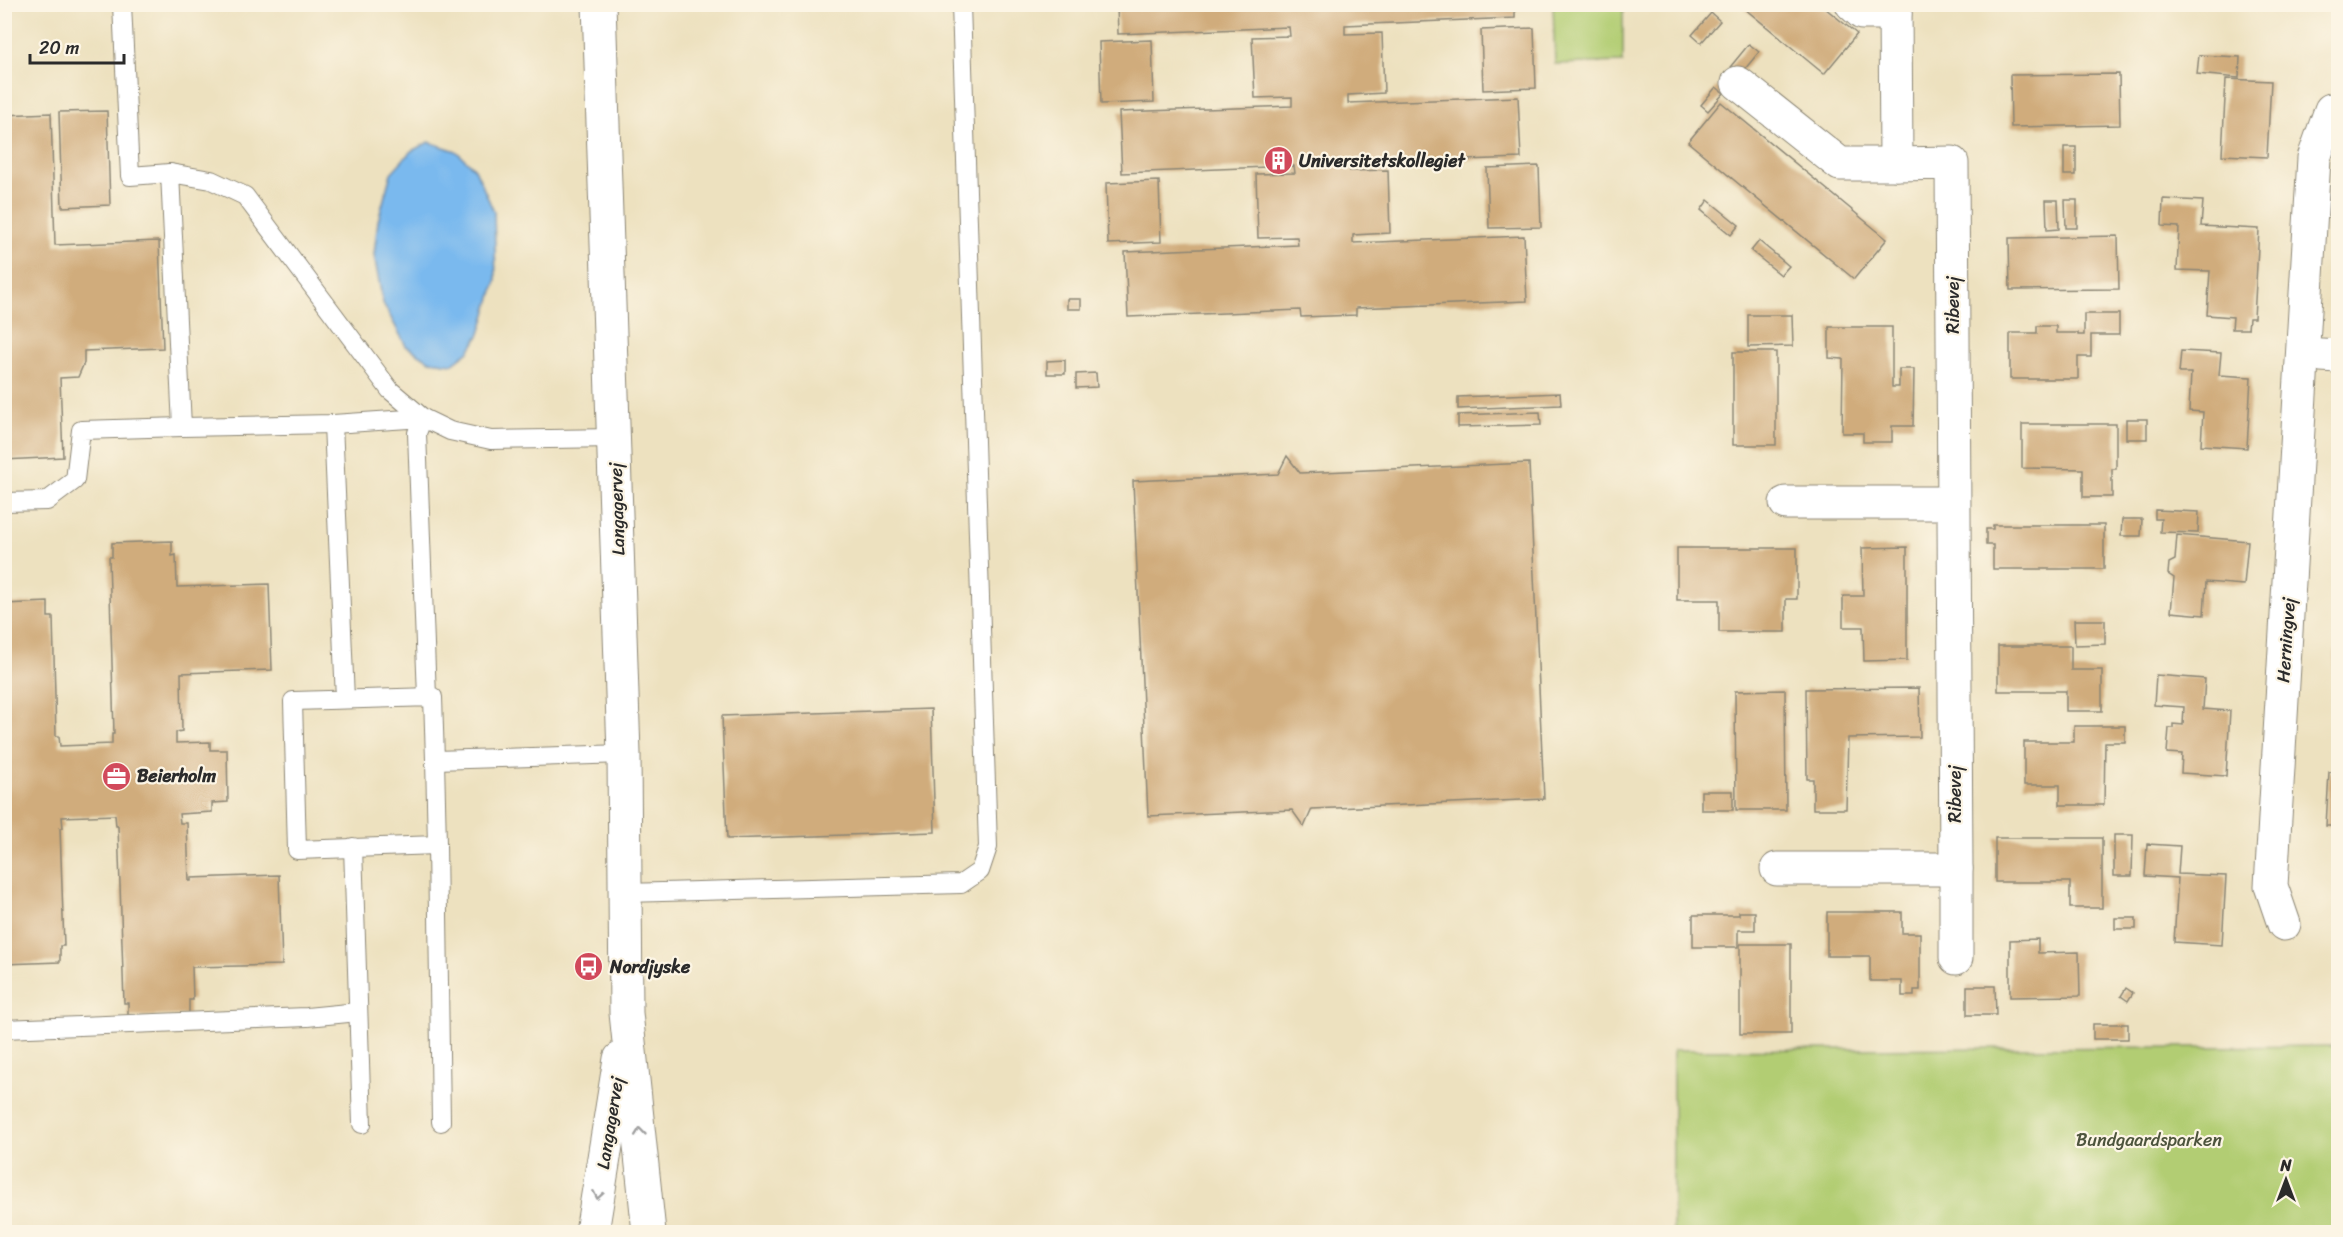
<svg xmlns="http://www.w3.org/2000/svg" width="2343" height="1237" font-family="Sriracha,sans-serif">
	<rect width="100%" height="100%" fill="#fcf5e5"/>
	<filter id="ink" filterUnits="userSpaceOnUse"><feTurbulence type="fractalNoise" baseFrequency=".0167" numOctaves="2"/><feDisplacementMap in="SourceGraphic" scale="12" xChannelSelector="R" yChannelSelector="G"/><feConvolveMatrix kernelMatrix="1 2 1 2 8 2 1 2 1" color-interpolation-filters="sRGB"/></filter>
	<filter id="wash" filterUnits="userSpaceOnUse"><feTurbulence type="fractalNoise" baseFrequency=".008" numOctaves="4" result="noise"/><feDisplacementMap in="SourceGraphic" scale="24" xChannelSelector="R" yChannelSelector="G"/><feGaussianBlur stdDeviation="1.35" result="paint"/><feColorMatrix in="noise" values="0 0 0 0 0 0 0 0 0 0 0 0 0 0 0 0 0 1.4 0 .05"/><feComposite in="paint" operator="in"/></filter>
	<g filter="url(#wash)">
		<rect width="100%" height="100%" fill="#ede1bf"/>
		<!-- green -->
		<g fill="#b2cd73" stroke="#6e7c4f" stroke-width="1.5">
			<polygon points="1553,5 1623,5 1623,62 1555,64"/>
			<polygon points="2338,1046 2338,1232 1673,1232 1673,1050"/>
		</g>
		<!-- water -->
		<polygon fill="#7ab9ee" stroke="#52728c" stroke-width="1.5" points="429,142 456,151 475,169 494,212 496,281 480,334 469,351 452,364 430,361 406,346 383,303 374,255 378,221 391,173 411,151"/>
		<g id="blocks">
			<!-- building -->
			<g fill="#d0ac7b">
				<polygon points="1117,4 1515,4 1515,18 1345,25 1345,34 1382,33 1384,93 1348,95 1348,103 1518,97 1521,158 1350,164 1350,171 1388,170 1390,233 1353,235 1353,243 1524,236 1527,301 1356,308 1356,315 1329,316 1301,317 1300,310 1128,317 1125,252 1298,245 1297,237 1258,238 1256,174 1295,173 1294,166 1122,173 1119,112 1292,106 1292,97 1255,98 1252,37 1290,36 1289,27 1118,34"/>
				<polygon points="1739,4 1820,4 1857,34 1824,74"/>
				<polygon points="1711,13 1720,21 1701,43 1692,35"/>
				<polygon points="1534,28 1536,88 1483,90 1481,30"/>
				<polygon points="1152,40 1154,102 1101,104 1099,42"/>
				<polygon points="1749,44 1759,52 1740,75 1731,66"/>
				<polygon points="2199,55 2240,57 2239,78 2197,74"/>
				<polygon points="2119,74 2120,125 2011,127 2010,75"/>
				<polygon points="2226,79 2271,81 2267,157 2222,155"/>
				<polygon points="1716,87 1724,93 1708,111 1701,105"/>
				<polygon points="1721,102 1887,239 1854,279 1688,142"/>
				<polygon points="107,111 110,205 62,207 59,112"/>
				<polygon points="51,113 55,245 159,241 163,348 84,351 84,363 78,377 60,378 63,457 4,460 4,115"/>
				<rect x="2064" y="147" width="12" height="28"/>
				<polygon points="1539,166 1541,227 1489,228 1487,168"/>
				<polygon points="1159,181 1161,242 1108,244 1106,183"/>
				<polygon points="2163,199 2203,201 2201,226 2259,229 2254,318 2249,318 2248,329 2232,329 2233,317 2207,315 2210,271 2177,270 2179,227 2162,226"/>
				<polygon points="1708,200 1739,225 1731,235 1701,210"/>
				<polygon points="2046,200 2058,200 2059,229 2047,230"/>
				<polygon points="2065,200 2077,200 2077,228 2066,228"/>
				<polygon points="2118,236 2119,289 2010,290 2009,238"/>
				<polygon points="1759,241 1789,266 1781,275 1751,251"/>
				<rect x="1067" y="299" width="14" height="10"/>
				<polygon points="2084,314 2119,314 2119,335 2091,335 2091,357 2078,357 2078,379 2010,379 2010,333 2037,333 2037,326 2056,326 2056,333 2078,333 2078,335 2084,335"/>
				<polygon points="1748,315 1792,315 1793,346 1748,347"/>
				<polygon points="1829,327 1892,327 1892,387 1899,387 1899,369 1914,369 1913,426 1892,426 1892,442 1863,442 1863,433 1842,433 1843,359 1829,358"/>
				<polygon points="2181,351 2221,353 2219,375 2251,377 2247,448 2201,445 2203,412 2189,411 2191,373 2179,373"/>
				<rect x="1733" y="352" width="43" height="93"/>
				<polygon points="1065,360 1065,374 1047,374 1047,361"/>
				<polygon points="1096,373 1097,387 1076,388 1076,374"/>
				<polygon points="1560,393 1561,405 1458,409 1458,397"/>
				<polygon points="1540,412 1541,425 1458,427 1458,415"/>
				<rect x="2126" y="419" width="21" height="20"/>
				<polygon points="2022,424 2116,424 2116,469 2112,469 2112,497 2083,497 2083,469 2022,468"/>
				<polygon points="1287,456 1300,473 1529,463 1544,799 1312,809 1304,827 1292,810 1148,816 1133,481 1278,474"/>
				<polygon points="2155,510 2199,512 2198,533 2160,532 2161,519 2155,519"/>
				<polygon points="2122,519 2142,519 2141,536 2121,536"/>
				<polygon points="1993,525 2104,525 2104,569 1993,569 1993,545 1986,545 1986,529 1993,529"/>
				<polygon points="2177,535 2248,541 2244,585 2206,582 2204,615 2171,612 2174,578 2168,574 2169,563 2175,560"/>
				<polygon points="172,541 172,556 176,555 177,587 269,584 272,670 181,673 182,731 176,732 176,743 210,742 210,750 227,750 228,802 212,803 212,812 179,814 180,823 187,823 189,881 191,881 191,878 279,875 282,965 192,967 193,1000 189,1000 189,1015 128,1017 128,1003 124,1003 118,826 116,826 115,815 62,817 63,828 60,828 64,946 60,946 60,962 4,964 4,604 48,602 48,617 53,617 56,736 59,736 60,746 112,744 112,734 114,734 109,557 112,557 112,543"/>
				<polygon points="1907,547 1907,660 1864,661 1863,627 1843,627 1843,596 1863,596 1862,548"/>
				<polygon points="1677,548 1797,548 1797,599 1786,599 1786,632 1719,632 1719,600 1677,600"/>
				<polygon points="2074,620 2105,620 2105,644 2075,645"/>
				<polygon points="1998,646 2071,646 2071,670 2102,670 2102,711 2066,711 2066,691 1998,691"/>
				<polygon points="2335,651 2338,651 2338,703 2332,703"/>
				<polygon points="2156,675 2205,679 2203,709 2230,711 2226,776 2181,773 2182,754 2167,753 2169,728 2173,728 2173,724 2183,725 2184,707 2154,705"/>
				<polygon points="1919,688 1920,737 1848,738 1846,809 1813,809 1813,779 1807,779 1806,689"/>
				<polygon points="1785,690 1786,810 1736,810 1735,691"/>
				<polygon points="931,709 935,832 727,839 722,716"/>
				<polygon points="2074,726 2125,726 2125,742 2105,742 2104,805 2060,805 2060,785 2024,785 2024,742 2074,742"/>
				<polygon points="2334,755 2338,755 2338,826 2326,826 2329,772 2333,772"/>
				<rect x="1701" y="791" width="32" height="19"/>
				<polygon points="2114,835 2133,835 2132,876 2114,876"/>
				<polygon points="1995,838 2102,838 2102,908 2070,908 2070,882 1995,882"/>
				<polygon points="2147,844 2180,846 2178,874 2226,876 2222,945 2174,942 2178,878 2145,876"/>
				<polygon points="1739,912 1755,912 1755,930 1738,930 1738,947 1693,947 1693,915 1739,915"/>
				<polygon points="1827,912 1902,912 1902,933 1920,933 1920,990 1914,990 1914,996 1902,996 1902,981 1870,981 1870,956 1827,956"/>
				<rect x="2115" y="918" width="21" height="11"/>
				<polygon points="2038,939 2038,953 2079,952 2080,996 2010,997 2010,940"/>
				<rect x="1740" y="944" width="51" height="90"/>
				<polygon points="1967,986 1995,986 1996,1015 1967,1015"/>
				<polygon points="2126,988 2133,993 2128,1001 2121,996"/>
				<rect x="2093" y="1024" width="35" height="15"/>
			</g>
		</g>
	</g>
	<g filter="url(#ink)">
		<use href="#blocks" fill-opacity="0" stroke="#8c8675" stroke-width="1.5"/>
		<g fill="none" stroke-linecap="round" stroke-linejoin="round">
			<defs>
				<g id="service">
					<polyline points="122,4 130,176 170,173 182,427 333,424 423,418 417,433 427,697"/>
					<polyline points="170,173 211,180 245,196 390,390 423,418 450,431 491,440 615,438"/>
					<polyline points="333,424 345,699"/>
					<polyline points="4,502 47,501 75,480 81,430 182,427"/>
					<polyline points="435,760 433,697 293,701 297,850 437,845 435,760 624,754"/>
					<polyline points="437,845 441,1122"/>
					<polyline points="353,847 362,1124"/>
					<polyline points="626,893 961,884 980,871 988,847 961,4"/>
					<polyline points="4,1029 307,1017 358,1012"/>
				</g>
				<g id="minor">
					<polyline points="1852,4 1862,13 1895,13"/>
					<polyline points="1738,83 1840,164 1896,164"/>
					<polyline points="2304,354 2338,356"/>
					<polyline points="1786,503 1953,503"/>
					<polyline points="1777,869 1956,869 1952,163 1896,164 1895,4"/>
					<polyline points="1956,869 1956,958"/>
					<polyline points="2284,924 2271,886 2314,158 2331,110"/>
				</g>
				<g id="tertiary">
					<polyline points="599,4 624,754 626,1013 649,1232"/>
					<polyline points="592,1232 620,1059"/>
				</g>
			</defs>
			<!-- service casing -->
			<use href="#service" stroke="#8c8675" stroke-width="20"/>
			<!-- minor casing -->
			<use href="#minor" stroke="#8c8675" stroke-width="35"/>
			<!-- tertiary casing -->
			<use href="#tertiary" stroke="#8c8675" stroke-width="35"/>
			<!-- service -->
			<use href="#service" stroke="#fff" stroke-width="18"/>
			<!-- minor -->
			<use href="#minor" stroke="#fff" stroke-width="33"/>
			<!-- tertiary -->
			<use href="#tertiary" stroke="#fff" stroke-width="33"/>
		</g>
		<!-- one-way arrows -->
		<defs><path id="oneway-chevron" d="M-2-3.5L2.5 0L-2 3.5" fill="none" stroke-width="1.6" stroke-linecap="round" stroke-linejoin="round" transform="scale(1.5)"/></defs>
		<g stroke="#a0a0a0">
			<use href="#oneway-chevron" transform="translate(640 1132) rotate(-96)"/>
			<use href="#oneway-chevron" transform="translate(598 1195) rotate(100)"/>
		</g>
	</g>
	<!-- icons -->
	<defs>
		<symbol id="building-disc" viewBox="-11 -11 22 22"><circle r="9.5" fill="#d1495b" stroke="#fcf5e5"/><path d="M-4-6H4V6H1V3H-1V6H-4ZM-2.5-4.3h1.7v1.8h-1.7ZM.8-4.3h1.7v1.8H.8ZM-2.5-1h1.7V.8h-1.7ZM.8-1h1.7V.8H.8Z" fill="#fff"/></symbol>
		<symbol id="office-disc" viewBox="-11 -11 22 22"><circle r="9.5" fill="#d1495b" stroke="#fcf5e5"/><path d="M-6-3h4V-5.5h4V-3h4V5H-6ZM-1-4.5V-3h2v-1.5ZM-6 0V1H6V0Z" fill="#fff"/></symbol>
		<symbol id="bus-disc" viewBox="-11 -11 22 22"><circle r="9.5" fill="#d1495b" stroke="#fcf5e5"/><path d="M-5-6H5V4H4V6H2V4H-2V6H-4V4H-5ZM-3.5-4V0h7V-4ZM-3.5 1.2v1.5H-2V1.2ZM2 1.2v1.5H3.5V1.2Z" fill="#fff"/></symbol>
	</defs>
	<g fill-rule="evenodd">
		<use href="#building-disc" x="1262" y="144" width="33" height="33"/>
		<use href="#office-disc" x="100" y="760" width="33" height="33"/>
		<use href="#bus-disc" x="572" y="950" width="33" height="33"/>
	</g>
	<g text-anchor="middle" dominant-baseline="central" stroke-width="4.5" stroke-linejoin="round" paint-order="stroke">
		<!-- poi labels -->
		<g font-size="18" font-weight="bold" fill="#2b2b2b" stroke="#fcf5e5" text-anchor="start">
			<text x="1299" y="161">Universitetskollegiet</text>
			<text x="137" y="776">Beierholm</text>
			<text x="610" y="967">Nordjyske</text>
		</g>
		<!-- street labels -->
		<g font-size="18" fill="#2b2b2b" stroke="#fcf5e5">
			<text transform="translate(1953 305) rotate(-90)">Ribevej</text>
			<text transform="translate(617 509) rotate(-92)">Langagervej</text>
			<text transform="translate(2286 640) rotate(-86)">Herningvej</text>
			<text transform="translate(1955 794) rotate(-90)">Ribevej</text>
			<text transform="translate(610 1123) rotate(-81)">Langagervej</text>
		</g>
		<!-- park labels -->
		<g font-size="18" fill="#4d543d" stroke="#fcf5e5">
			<text x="2149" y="1140">Bundgaardsparken</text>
		</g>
	</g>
	<!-- margin -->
	<rect width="2343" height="1237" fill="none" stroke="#fcf5e5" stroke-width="24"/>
	<!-- north arrow -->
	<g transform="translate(2286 1180)" stroke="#fcf5e5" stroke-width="4.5" paint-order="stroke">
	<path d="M0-4.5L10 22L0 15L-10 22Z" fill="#2b2b2b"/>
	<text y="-9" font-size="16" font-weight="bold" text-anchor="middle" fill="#2b2b2b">N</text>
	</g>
	<!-- scale -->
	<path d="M30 54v9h94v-9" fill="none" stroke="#2b2b2b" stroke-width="3"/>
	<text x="39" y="54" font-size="18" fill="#2b2b2b" stroke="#fcf5e5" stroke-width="4.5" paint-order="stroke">20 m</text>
</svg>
